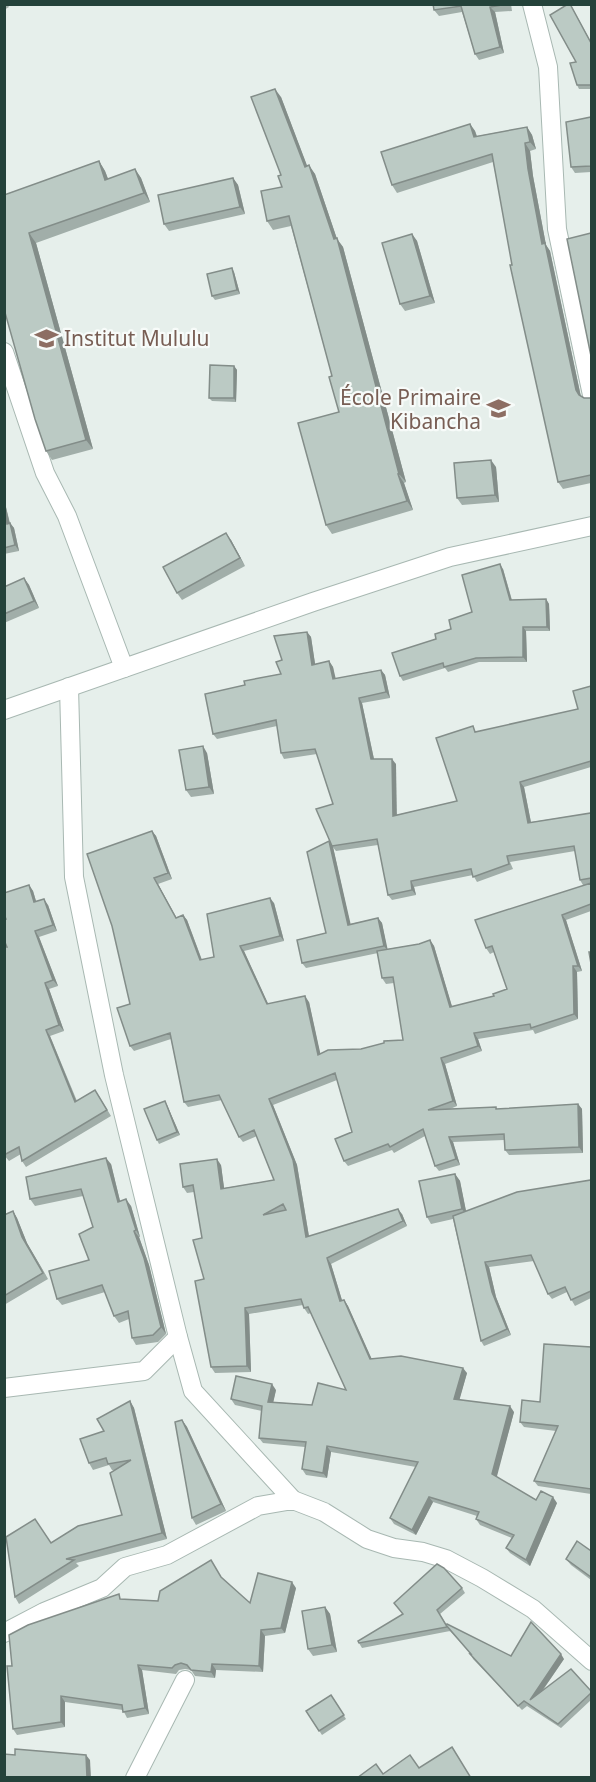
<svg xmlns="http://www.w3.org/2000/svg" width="596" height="1782" font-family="'Noto Sans',sans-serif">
	<rect width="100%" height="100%" fill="#e6efeb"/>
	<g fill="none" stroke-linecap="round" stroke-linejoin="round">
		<defs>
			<g id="minor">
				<polyline points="532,4 548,67 557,229 592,395"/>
				<polyline points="4,352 45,473 67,516 124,668"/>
				<polyline points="69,687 74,877 114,1075 178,1337 193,1391 293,1500"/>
				<polyline points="4,710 313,602 450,557 592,526"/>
				<polyline points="4,1388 144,1371 178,1337"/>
				<polyline points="4,1633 44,1612 102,1588 125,1567 167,1555 258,1506 293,1500 324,1512 367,1539 394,1548 423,1552 446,1559 482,1578 533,1609 592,1661"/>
				<polyline points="135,1778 185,1680"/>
			</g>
		</defs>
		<!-- minor casing -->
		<use href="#minor" stroke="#a8b8b2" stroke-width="20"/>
		<!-- minor -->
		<use href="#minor" stroke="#fff" stroke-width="18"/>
	</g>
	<!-- wall -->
	<g fill="#a1aea9">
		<polygon points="4,4 7,4 9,7 4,10"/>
		<polygon points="433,4 511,4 512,11 495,12 504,53 479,60 475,54 462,12 439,16 434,10"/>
		<polygon points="572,7 591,42 591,89 579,89 577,85"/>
		<polygon points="281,97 307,166 315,174 337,239 343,247 406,482 404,483 413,510 332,534 326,525 339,412 332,376 291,226 273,230 267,221 282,187"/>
		<polygon points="591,118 591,172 575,173 571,167"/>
		<polygon points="470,124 475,131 477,136 527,127 532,135 536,149 530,151 533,176 546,245 550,251 581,397 584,398 590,398 591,397 591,483 563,489 558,482 493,162 397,193 392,185"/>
		<polygon points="99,161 105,171 108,179 135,169 141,178 150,202 36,243 93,449 52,460 46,451 4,195"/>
		<polygon points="233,178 238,185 245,214 169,231 164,224"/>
		<polygon points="412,234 417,241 435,303 405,311 400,304"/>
		<polygon points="234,272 240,294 215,300 212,296"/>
		<polygon points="234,366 237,370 236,402 212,401 209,398"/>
		<polygon points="496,467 499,502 462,505 457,498"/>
		<polygon points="4,499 10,523 14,528 19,551 4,554"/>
		<polygon points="231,540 245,566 182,600 177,593"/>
		<polygon points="503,569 512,600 546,599 549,604 550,631 526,631 527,662 479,662 448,672 445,668 403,681 400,676 436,639 451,629 472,612"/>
		<polygon points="24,578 29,585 39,608 4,623 4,587"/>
		<polygon points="307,632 311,637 315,664 329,661 333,667 335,679 381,670 385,675 390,698 362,703 374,759 396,764 396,815 457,801 477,732 578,709 591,686 591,767 524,787 531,822 591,813 591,911 566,920 582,971 577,972 578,1019 535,1034 533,1030 478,1039 482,1051 445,1064 457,1106 450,1109 496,1107 497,1109 578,1104 582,1109 583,1153 509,1155 505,1150 504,1140 453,1142 460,1165 439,1171 435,1166 425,1136 394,1153 392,1150 348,1166 344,1161 352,1132 337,1080 273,1105 297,1165 309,1236 402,1214 407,1226 331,1264 342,1300 344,1300 348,1306 371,1358 467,1373 459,1400 514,1412 496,1477 536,1500 557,1503 530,1566 510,1553 506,1548 512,1538 480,1525 476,1519 477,1516 433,1502 416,1535 394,1524 390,1518 416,1467 331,1452 327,1478 306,1475 302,1469 305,1447 263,1443 259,1438 262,1411 235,1405 231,1399 276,1390 273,1402 312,1405 346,1390 311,1313 308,1314 304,1308 303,1305 249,1314 251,1372 215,1373 211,1367 202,1238 194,1192 187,1193 183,1187 221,1165 224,1188 274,1180 257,1136 243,1142 239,1137 222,1100 188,1107 184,1102 171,1039 134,1051 130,1046 130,1004 152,831 156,836 172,879 158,884 176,918 183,915 187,920 202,960 214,957 274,903 284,941 244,951 268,1004 309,1002 320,1054 361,1049 403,1040 394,983 386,984 382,978 378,953 306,968 302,963 326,933 329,841 333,847 350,924 378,918 382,923 387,949 419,944 430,940 434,946 452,1007 494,996 507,989 494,952 490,954 486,948 583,885 580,880 575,851 510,862 513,869 477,882 473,875 414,887 416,895 392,900 388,895 378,845 336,851 332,846 333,804 317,754 284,759 281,753 277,726 217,739 213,734 245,685 281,674 282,660"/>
		<polygon points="207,753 214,794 191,797 186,790"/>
		<polygon points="29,885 33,891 36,901 48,905 57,931 39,937 58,986 49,989 64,1031 50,1036 77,1101 99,1096 111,1116 26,1167 22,1161 21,1154 9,1161 4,1155 7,947"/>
		<polygon points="167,1105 180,1135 159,1144 157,1140"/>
		<polygon points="111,1164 120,1201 131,1206 140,1237 139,1237 149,1265 166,1334 158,1342 136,1345 132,1338 129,1319 119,1323 114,1316 105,1292 62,1305 57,1299 89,1260 93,1227 83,1196 35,1206 30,1199"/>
		<polygon points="455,1174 460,1181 466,1211 591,1180 591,1298 575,1306 567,1292 552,1299 548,1294 534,1261 489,1267 496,1297 511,1335 484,1346 481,1341 453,1219 431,1224 427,1217"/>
		<polygon points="13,1211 17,1218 27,1243 48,1279 4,1305 4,1215"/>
		<polygon points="591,1347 591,1494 538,1486 534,1481 556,1431 524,1427 520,1422 540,1402"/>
		<polygon points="130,1401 134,1408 167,1539 76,1563 79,1566 19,1604 15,1597 51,1543 122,1515 115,1470 112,1470 109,1465 93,1470 89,1463 104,1431"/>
		<polygon points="182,1420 187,1427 226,1511 196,1525 192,1518"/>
		<polygon points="591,1551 591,1580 571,1565 566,1559"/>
		<polygon points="211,1560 222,1579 250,1603 296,1588 285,1633 265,1636 263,1672 216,1670 215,1678 195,1676 191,1670 185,1669 179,1670 176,1674 142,1670 149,1714 127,1718 123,1710 65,1702 65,1727 17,1735 13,1729 12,1666 122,1599 158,1601"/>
		<polygon points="462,1588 465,1593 440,1614 446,1624 511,1656 564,1659 543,1690 591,1691 591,1700 561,1728 527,1706 522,1710 473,1659 471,1654 449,1630 450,1631 362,1648 359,1643"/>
		<polygon points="325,1607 330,1614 337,1652 313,1656 308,1649"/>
		<polygon points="331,1695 346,1719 322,1735 306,1711"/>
	</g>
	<!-- shaded-wall -->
	<g fill="#838d89">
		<polygon points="490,7 495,12 504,53 500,47"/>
		<polygon points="275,89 281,97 311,176 305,167"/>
		<polygon points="470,124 475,131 479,144 474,137"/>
		<polygon points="527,127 532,135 536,149 530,142"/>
		<polygon points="525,143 530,151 533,176 546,245 550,251 581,397 584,403 576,390 542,244 528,169"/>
		<polygon points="99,161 105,171 112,189 105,180"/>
		<polygon points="309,165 315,174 337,239 343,247 406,482 399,474 334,239"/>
		<polygon points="135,169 141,178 150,202 144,193"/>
		<polygon points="233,178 238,185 245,214 240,207"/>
		<polygon points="29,233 36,243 93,449 86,440"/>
		<polygon points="412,234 417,241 435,303 430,296"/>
		<polygon points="232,268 234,272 240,294 237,290"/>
		<polygon points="234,366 237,370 236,402 234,398"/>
		<polygon points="491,460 496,467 499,502 495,495"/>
		<polygon points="398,474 404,483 413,510 407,501"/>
		<polygon points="4,499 11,529 7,524 4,512"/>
		<polygon points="10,523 14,528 19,551 15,545"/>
		<polygon points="226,533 231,540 245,566 240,558"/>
		<polygon points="500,564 503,569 513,605 510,600"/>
		<polygon points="24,578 29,585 39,608 34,601"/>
		<polygon points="546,599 549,604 550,631 547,627"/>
		<polygon points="523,627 526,631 527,662 523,657"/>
		<polygon points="307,632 311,637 316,670 312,665"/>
		<polygon points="329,661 333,667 337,684 333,679"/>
		<polygon points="381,670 385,675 390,698 386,692"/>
		<polygon points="359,698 362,703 375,764 371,759"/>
		<polygon points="203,746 207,753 214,794 209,787"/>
		<polygon points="392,759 396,764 397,821 393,816"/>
		<polygon points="520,782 524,787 532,828 528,823"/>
		<polygon points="152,831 156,836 172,879 168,873"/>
		<polygon points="329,841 333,847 352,930 348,925"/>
		<polygon points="154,878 158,884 180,924 176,918"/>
		<polygon points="411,881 414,887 416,895 412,890"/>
		<polygon points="29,885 33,891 38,908 34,902"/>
		<polygon points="270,898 274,903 284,941 280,936"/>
		<polygon points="44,899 48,905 57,931 53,925"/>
		<polygon points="183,915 187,920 204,966 200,960"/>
		<polygon points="562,915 566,920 582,971 578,966"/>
		<polygon points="378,918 382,923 388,951 384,946"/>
		<polygon points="35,931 39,937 58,986 53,980"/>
		<polygon points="430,940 434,946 454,1013 450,1007"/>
		<polygon points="240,946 244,951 271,1010 267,1004"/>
		<polygon points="573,966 577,972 578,1019 574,1014"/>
		<polygon points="45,983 49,989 64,1031 59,1025"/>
		<polygon points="305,996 309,1002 322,1061 318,1055"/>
		<polygon points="46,1030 50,1036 79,1108 75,1102"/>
		<polygon points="474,1033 478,1039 482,1051 478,1046"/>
		<polygon points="441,1058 445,1064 457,1106 453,1101"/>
		<polygon points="269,1099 273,1105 297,1165 310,1243 306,1237"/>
		<polygon points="165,1101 167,1105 180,1135 177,1132"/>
		<polygon points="578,1104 582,1109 583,1153 579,1147"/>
		<polygon points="449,1137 453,1142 460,1165 456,1159"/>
		<polygon points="106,1158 111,1164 122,1209 118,1202"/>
		<polygon points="217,1159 221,1165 225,1195 221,1189"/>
		<polygon points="455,1174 460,1181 467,1216 462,1209"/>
		<polygon points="126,1199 131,1206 140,1237 136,1230"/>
		<polygon points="398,1209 402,1214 407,1226 403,1221"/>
		<polygon points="13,1211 17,1218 27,1243 48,1279 22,1237"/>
		<polygon points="134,1231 139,1237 149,1265 166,1334 161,1327"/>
		<polygon points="327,1258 331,1264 344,1307 340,1301"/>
		<polygon points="485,1262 489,1267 496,1297 511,1335 507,1329 492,1292"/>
		<polygon points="344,1300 348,1306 374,1364 370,1359"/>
		<polygon points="245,1308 249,1314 251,1372 247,1366"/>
		<polygon points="463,1368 467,1373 458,1405 454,1399"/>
		<polygon points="272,1384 276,1390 272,1408 268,1402"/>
		<polygon points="130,1401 134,1408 167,1539 162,1533"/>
		<polygon points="510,1406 514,1412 496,1480 492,1474"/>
		<polygon points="182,1420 187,1427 226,1511 221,1504"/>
		<polygon points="327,1446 331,1452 327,1478 323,1473"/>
		<polygon points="429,1497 433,1502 416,1535 412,1530"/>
		<polygon points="553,1497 557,1503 530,1566 526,1560"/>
		<polygon points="292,1582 296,1588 285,1633 281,1628"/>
		<polygon points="325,1607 330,1614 337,1652 332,1645"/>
		<polygon points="261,1630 265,1636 263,1672 259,1666"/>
		<polygon points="561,1654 564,1659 533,1704 530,1700"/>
		<polygon points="212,1664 216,1670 215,1678 211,1672"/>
		<polygon points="138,1665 142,1670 149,1714 145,1708"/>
		<polygon points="61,1696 65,1702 65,1727 61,1722"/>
		<polygon points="86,1755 90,1760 91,1778 87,1778"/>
	</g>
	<!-- building -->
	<g fill="#bbcac4" stroke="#838d89" stroke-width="1.5" fill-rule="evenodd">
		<polygon points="433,4 508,4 490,7 500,47 475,54 461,6 434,10"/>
		<polygon points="568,4 570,4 591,43 591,85 577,85 570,63 576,62 550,15"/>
		<polygon points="275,89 305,167 309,165 334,239 337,238 399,474 398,474 407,501 326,525 298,423 339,412 329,377 332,376 289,216 267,221 261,191 282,187 278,176 281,175 251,97"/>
		<polygon points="591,117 591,166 571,167 566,122"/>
		<polygon points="470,124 474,137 527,127 530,142 525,143 528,169 542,244 545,243 576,390 579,395 584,398 590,398 591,397 591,475 558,482 510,265 512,265 492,154 392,185 381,152"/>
		<polygon points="99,161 105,180 135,169 144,193 29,233 86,440 46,451 35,419 4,309 4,195"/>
		<polygon points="233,178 240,207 164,224 158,195"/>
		<polygon points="591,233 591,356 567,239"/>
		<polygon points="412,234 430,296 400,304 382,243"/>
		<polygon points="232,268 237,290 212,296 207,274"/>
		<polygon points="210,365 234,366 234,398 209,398"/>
		<polygon points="491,460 495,495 457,498 454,463"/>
		<polygon points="4,512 7,524 10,523 15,545 4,548"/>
		<polygon points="226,533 240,558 177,593 163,567"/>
		<polygon points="500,564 510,600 546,599 547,627 523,627 523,657 476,658 444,667 443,663 400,676 392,653 436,639 435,634 451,629 449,620 472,612 462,575"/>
		<polygon points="24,578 34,601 4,614 4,587"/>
		<polygon points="307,632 312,665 329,661 333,679 381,670 386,692 359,698 371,759 392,759 393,816 457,801 436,738 473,726 475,732 578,709 573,691 591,686 591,765 591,761 520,782 528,823 591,813 591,878 580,880 574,846 507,856 509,864 473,877 471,869 411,881 412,890 388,895 377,839 332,846 316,809 333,804 315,749 281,753 276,720 213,734 205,694 245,685 244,681 281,674 276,662 282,660 274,636"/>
		<polygon points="203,746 209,787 186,790 179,750"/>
		<path d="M152,831L168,873L154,878L176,918L183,915L200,960L214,957L207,914L270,898L280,936L240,946L267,1004L305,996L318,1055L328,1050L361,1049L384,1043V1041L403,1040L393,977L382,978L377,951L419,944L430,940L450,1007L494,996L493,994L507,989L492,946L486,948L475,920L591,883V904L562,915L578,966H573L574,1014L531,1028L530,1024L474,1033L478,1046L441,1058L453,1101L428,1110L496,1107V1109L578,1104L579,1147L505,1150L504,1134L449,1137L456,1159L435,1166L423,1129L390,1147L388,1144L344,1161L335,1139L352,1132L335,1073L269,1099L293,1160L306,1237L398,1209L403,1221L327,1258L340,1301L344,1300L370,1359L401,1356L463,1368L454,1399L510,1406L492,1474L536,1500L541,1491L553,1497L526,1560L506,1548L514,1535L476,1519L479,1512L429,1497L412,1530L390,1518L418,1462L327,1446L323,1473L302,1469L306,1442L259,1438L262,1406L231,1399L236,1376L272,1384L268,1402L312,1405L318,1383L346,1390L308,1307L304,1308L301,1299L245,1308L247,1366L211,1367L195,1281L204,1279L193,1240L202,1238L193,1185L183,1187L180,1164L217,1159L221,1189L274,1180L254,1130L239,1137L219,1095L184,1102L170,1033L130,1046L117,1008L130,1004L112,926L87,854ZM283,1204L286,1210L263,1215Z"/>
		<polygon points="329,841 348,925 378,918 384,946 302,963 297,940 326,933 307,852"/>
		<polygon points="29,885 34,902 44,899 53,925 35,931 53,980 45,983 59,1025 46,1030 75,1102 95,1090 107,1110 22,1161 19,1147 4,1155 4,947 7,947 4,940 4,919 6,919 4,914 4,893"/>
		<polygon points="589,952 591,952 591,964"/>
		<polygon points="165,1101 177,1132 157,1140 144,1109"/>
		<polygon points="106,1158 118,1202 126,1199 136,1230 134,1231 144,1258 161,1327 153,1335 132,1338 128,1311 114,1316 102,1285 57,1299 49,1271 89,1260 79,1234 93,1227 81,1189 30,1199 26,1177"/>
		<polygon points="455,1174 462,1209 427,1217 419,1181"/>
		<polygon points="591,1180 591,1291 571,1300 565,1287 548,1294 531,1255 485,1262 492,1292 507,1329 481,1341 453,1216 517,1192"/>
		<polygon points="13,1211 22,1237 43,1273 4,1296 4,1215"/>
		<polygon points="544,1344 591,1347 591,1489 534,1481 558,1426 520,1422 522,1400 540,1402"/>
		<polygon points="130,1401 162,1533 66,1559 74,1560 15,1597 6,1537 35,1519 51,1543 78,1526 122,1515 110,1473 131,1460 108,1464 106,1458 89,1463 80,1439 104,1431 97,1419"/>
		<polygon points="182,1420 221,1504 192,1518 175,1422"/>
		<polygon points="577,1541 591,1551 591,1577 566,1559"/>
		<polygon points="211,1560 221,1577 250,1603 258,1573 292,1582 281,1628 261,1630 259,1666 212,1664 211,1672 191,1670 187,1665 181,1663 175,1665 172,1668 138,1665 145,1708 123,1712 122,1705 61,1696 61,1722 13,1729 7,1666 12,1666 9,1635 28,1625 119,1594 120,1599 158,1601 160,1591"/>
		<polygon points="437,1564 444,1568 462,1588 437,1610 446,1625 447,1624 511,1656 531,1622 561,1654 530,1700 571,1669 591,1691 591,1693 558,1724 524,1701 518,1706 470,1654 471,1654 446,1625 447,1627 359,1643 358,1641 403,1614 394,1603"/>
		<polygon points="325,1607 332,1645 308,1649 302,1611"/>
		<polygon points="331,1695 344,1715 319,1731 306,1711"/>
		<polygon points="452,1747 471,1778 357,1778 376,1764 383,1774 410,1755 419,1768"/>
		<polygon points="15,1749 86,1755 87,1778 4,1778 4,1754 15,1755"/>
	</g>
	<!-- icons -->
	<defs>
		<symbol id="school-bare" viewBox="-9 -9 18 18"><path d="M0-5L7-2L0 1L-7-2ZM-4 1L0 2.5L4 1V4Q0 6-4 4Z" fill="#8d6e63" stroke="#f7fbf9" stroke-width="2.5" paint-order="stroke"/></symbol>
	</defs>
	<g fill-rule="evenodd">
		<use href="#school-bare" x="30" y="322" width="33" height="33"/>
		<use href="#school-bare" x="482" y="392" width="33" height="33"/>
	</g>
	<g text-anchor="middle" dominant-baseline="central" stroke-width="4.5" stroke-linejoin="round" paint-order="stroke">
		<!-- education labels -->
		<g font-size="21" fill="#785e54" stroke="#f7fbf9" text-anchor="start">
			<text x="64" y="338">Institut Mululu</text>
			<text x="481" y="397" text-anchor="end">École Primaire<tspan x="481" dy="24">Kibancha</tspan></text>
		</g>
	</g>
	<!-- border -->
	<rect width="596" height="1782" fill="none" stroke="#24423a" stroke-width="12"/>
</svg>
